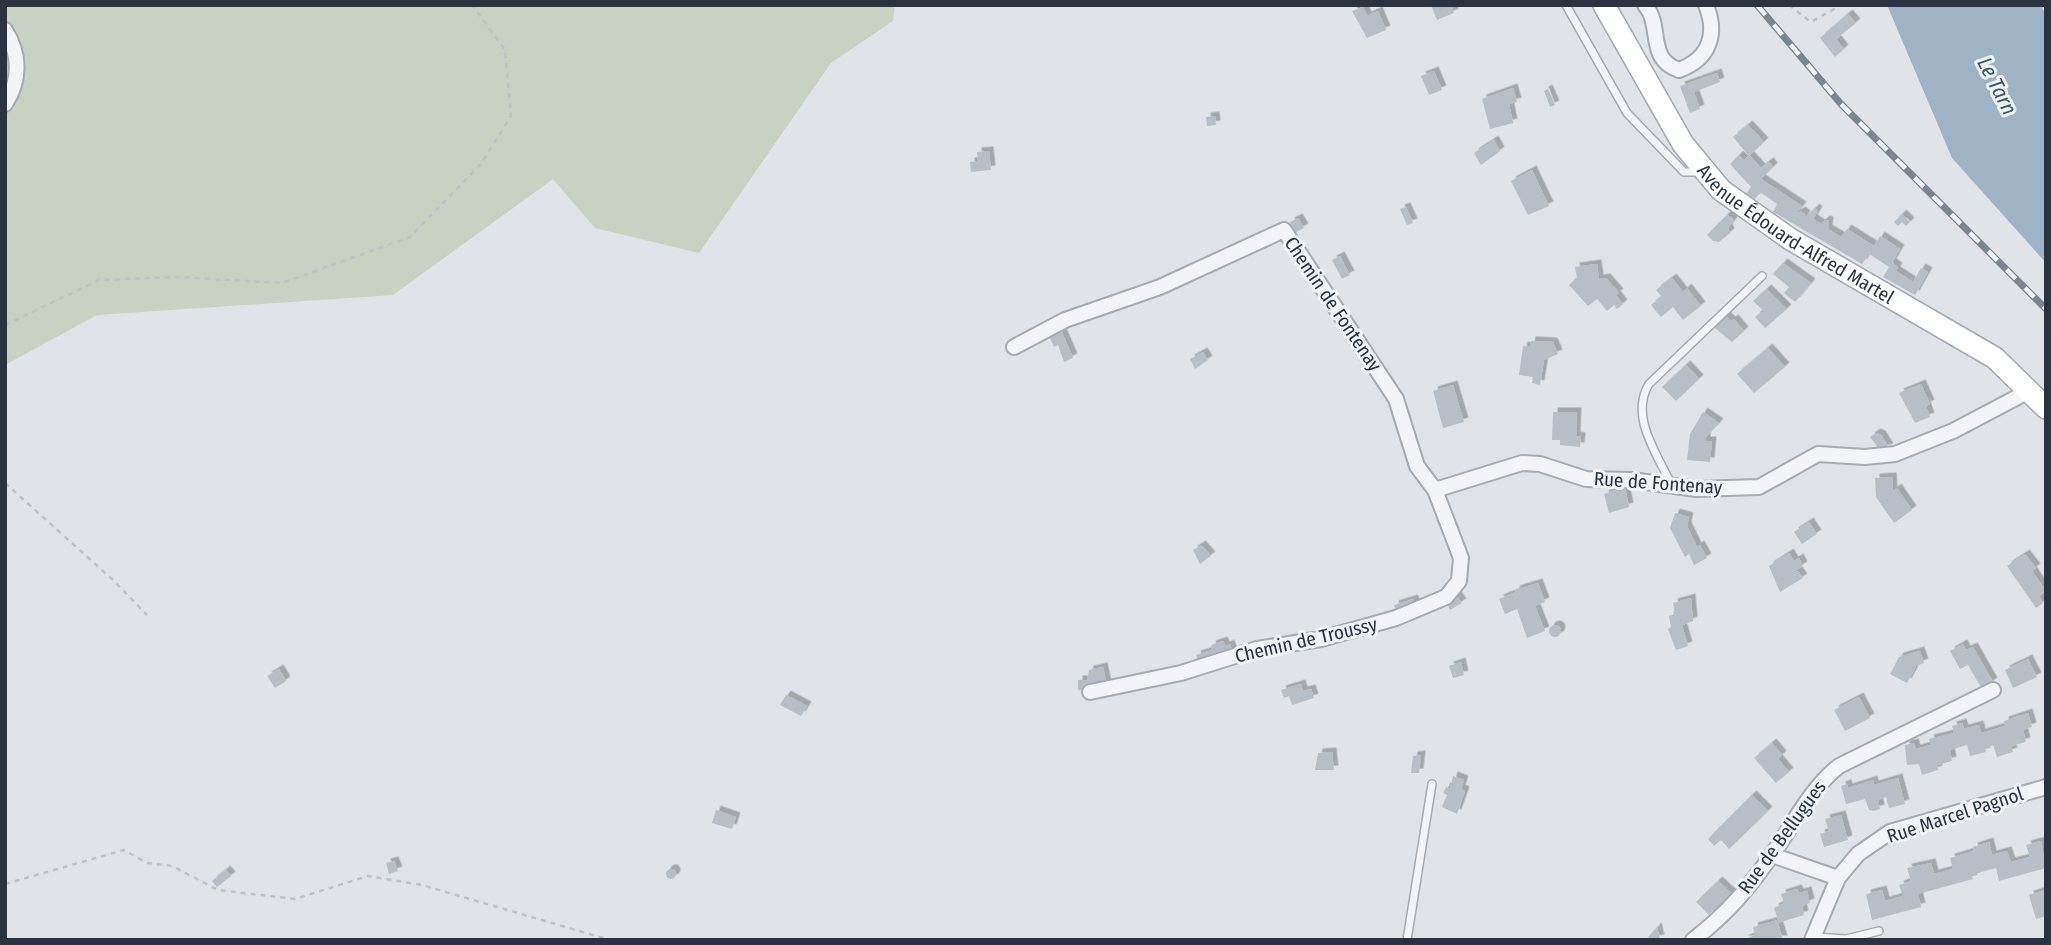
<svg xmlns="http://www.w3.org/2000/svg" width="2051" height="945" font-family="'Fira Sans Condensed',sans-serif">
	<defs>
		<filter id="shadow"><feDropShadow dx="4.5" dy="-4.5" stdDeviation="0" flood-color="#0004"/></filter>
	</defs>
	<rect width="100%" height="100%" fill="#e0e4e8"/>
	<!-- green -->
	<polygon fill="#c7d2c2" points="5,5 895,5 893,21 831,63 699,253 595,228 553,179 393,295 97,315 5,365"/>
	<!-- water -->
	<polygon fill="#9eb4c6" points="1887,5 2041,5 2046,16 2046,263 1952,158"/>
	<!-- building -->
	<g fill="#b8bec5" filter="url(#shadow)">
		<polygon points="1431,5 1451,5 1454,13 1437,20"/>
		<polygon points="1363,7 1367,16 1378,11 1386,30 1367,38 1352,11"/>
		<polygon points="1848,14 1856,23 1836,39 1844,49 1835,57 1820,38"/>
		<polygon points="1434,71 1442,90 1429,95 1421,76"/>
		<polygon points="1717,73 1720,82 1694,92 1700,109 1690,113 1680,86"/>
		<polygon points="1513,88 1517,102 1509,104 1513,123 1490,129 1482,99"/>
		<polygon points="1548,89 1555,105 1550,107 1544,91"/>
		<polygon points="1215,116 1216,125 1207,126 1206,117"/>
		<polygon points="1748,125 1764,142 1749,156 1733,137"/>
		<polygon points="1494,140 1500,151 1481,165 1474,153"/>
		<polygon points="989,151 991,170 971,172 970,162 978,161 977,152"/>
		<polygon points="1739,155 1744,160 1749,155 1761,168 1769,162 1773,167 1761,179 1802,206 1795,215 1801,211 1806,215 1802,221 1815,208 1818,211 1813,219 1821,224 1825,220 1829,221 1828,229 1841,237 1847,229 1874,246 1880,236 1900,249 1892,263 1898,267 1896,271 1913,282 1921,268 1928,272 1915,295 1883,277 1889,267 1869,254 1862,264 1773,212 1777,204 1760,192 1755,199 1746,194 1751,187 1730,164"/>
		<polygon points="1532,170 1549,206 1528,215 1511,181"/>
		<polygon points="1406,207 1413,223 1407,225 1400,209"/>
		<polygon points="1902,214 1910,222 1906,226 1902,222 1898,226 1894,222"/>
		<polygon points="1727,215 1734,220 1728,228 1730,233 1719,242 1713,241 1707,235"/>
		<polygon points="1298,218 1304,228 1296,232 1290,222"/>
		<polygon points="1340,256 1350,275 1342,279 1332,260"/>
		<polygon points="1783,263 1811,283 1795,302 1784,293 1789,287 1773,274"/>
		<polygon points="1597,264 1599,279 1606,278 1619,293 1616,295 1623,304 1617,309 1614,305 1607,311 1597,299 1588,306 1569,285 1577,278 1575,267"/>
		<polygon points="1672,278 1683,292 1687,288 1701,306 1683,320 1673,307 1661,317 1651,305 1662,297 1656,290"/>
		<polygon points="1767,289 1787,309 1765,328 1755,317 1761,312 1766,313 1753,301"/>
		<polygon points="1726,316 1731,321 1734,319 1744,331 1732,342 1714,327"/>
		<polygon points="1061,330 1073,358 1064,362 1058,345 1054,347 1049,336"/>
		<polygon points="1531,341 1553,342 1558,354 1544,360 1540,385 1532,383 1533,377 1519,375 1523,346 1530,347"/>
		<polygon points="1768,348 1785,367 1754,393 1737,374"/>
		<polygon points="1203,352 1208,360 1195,369 1190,359"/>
		<polygon points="1686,365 1699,379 1676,401 1662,387"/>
		<polygon points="1921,384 1930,404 1926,406 1930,417 1915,423 1899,393"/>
		<polygon points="1453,385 1464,422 1443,428 1433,391"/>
		<polygon points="1553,412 1577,412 1576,436 1581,437 1580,447 1560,445 1560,440 1552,440"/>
		<polygon points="1703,412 1719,423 1706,437 1706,441 1712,441 1710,462 1687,460 1690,434"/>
		<polygon points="1876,433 1881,435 1889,448 1880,450 1870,437"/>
		<polygon points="1892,477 1893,491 1897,488 1912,510 1894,523 1876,497 1875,478"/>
		<polygon points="1625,487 1629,507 1609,513 1604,494"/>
		<polygon points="1675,513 1689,517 1687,526 1697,547 1700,545 1707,558 1694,565 1689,554 1685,557 1670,528"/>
		<polygon points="1809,522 1817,534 1802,544 1794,532"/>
		<polygon points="1201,545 1211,556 1200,564 1193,550"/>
		<polygon points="1789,553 1794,561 1799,558 1803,566 1787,575 1798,571 1803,578 1780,592 1769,566"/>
		<polygon points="2025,554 2036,568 2032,571 2046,591 2039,596 2043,603 2036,608 2007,566"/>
		<polygon points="1538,583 1545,602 1535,606 1545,631 1527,638 1517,609 1505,614 1499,599 1516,592 1515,590"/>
		<polygon points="1457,596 1462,603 1450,610 1447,603"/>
		<polygon points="1691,598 1693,621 1682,625 1688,646 1676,650 1668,629 1671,627 1669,616 1675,614 1673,603"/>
		<polygon points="1413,599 1417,607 1397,614 1394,605"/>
		<circle cx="1555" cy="631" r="6"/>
		<polygon points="1223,641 1225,646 1230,644 1233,653 1199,664 1196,655 1212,650 1211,645"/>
		<polygon points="1963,644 1966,650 1973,647 1993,682 1982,689 1968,665 1960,669 1950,651"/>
		<polygon points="1920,651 1924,663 1916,666 1907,683 1890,674 1899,657"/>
		<polygon points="2028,659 2037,677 2013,688 2005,670"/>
		<polygon points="1461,662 1464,675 1453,678 1449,666"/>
		<polygon points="1103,667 1107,685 1078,690 1078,680 1087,680 1089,670"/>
		<polygon points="279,669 286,681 275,688 267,676"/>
		<polygon points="1301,684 1303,691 1311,689 1314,698 1292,705 1289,696 1284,698 1281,690"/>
		<polygon points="786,695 807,706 801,716 780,705"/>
		<polygon points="1859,697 1870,718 1845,731 1834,710"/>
		<polygon points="2028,713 2032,727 2023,730 2026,742 2011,746 2013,752 1997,757 1993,745 1985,748 1986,752 1970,756 1967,745 1950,750 1952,761 1937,765 1938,770 1922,775 1919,764 1907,765 1905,745 1914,743 1916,749 1931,745 1929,739 1954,733 1952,726 1962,723 1964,729 1979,725 1981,733 2005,726 2004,721"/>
		<polygon points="1772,743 1782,755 1778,759 1789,772 1776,783 1754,758"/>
		<polygon points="1332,752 1334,770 1315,770 1318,753"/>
		<polygon points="1421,755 1419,773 1411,773 1413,756"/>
		<polygon points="1453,776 1464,780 1461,789 1465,791 1457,814 1442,807 1447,795 1443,793 1446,787 1450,789"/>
		<polygon points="1898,778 1905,804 1889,808 1886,797 1878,800 1880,809 1873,811 1869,810 1865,799 1846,804 1841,786 1847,784 1848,788 1873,780 1874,785"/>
		<polygon points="1752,795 1768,811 1729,849 1721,840 1714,846 1708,839"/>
		<polygon points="716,810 736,817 732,829 712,823"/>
		<polygon points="1841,815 1848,840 1824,847 1820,834 1829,831 1825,819"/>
		<polygon points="2041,841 2046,868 1999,881 1996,868 1971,875 1973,879 1918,894 1921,907 1872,920 1866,894 1882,890 1885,901 1903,896 1899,885 1911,881 1907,868 1931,863 1934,874 1953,869 1950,858 1974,851 1973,847 1989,842 1992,855 2007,851 2011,862 2030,857 2026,845"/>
		<polygon points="394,861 398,871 389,874 386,863"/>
		<circle cx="671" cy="874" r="5"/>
		<polygon points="226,870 231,876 217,887 212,881"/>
		<polygon points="1718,881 1733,895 1717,914 1713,910 1709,915 1696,902"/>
		<polygon points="1797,889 1799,893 1807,891 1810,903 1802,906 1804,915 1778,923 1783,940 1743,940 1755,935 1753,927 1778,920 1774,908 1784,903 1781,894"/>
		<polygon points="2046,890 2046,916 2036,919 2029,895"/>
		<polygon points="1657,927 1660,939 1651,940 1648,937"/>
	</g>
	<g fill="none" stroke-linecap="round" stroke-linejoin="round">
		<defs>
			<g id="service">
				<polyline points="1566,5 1627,113 1684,172 1701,172"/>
				<path d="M1672,486C1658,455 1629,417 1649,384L1762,276"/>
				<polyline points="1814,937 1846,939 1879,931"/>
				<polyline points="1407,940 1432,784"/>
			</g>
			<g id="minor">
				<path d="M1645,5C1663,26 1646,59 1679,70C1709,59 1718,35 1706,5"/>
				<path d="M5,30C20,54 21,80 5,104"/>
				<polyline points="1014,347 1065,320 1160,287 1284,230 1396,399 1417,466 1435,490 1461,558 1459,581 1446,597 1396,618 1321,639 1257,649 1181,673 1090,692"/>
				<polyline points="1435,490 1522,463 1540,464 1586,479 1632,480 1696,489 1759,487 1818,454 1865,457 1895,454 1953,431 2031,390"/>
				<polyline points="1772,855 1838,878"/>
				<path d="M1693,940C1728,913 1748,889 1774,852C1794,823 1811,788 1839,766L1993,690"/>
				<polyline points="1812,940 1838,878 1858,854 1890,832 2046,787"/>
			</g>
			<g id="primary">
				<path id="s1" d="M1604,5L1683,144L1721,190L1790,239L1995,358L2046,408"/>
			</g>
		</defs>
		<!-- service casing -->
		<use href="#service" stroke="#a6abb2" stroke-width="10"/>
		<!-- minor casing -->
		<use href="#minor" stroke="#a6abb2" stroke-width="18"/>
		<!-- primary casing -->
		<use href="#primary" stroke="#a0a9b3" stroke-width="24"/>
		<!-- path -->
		<g stroke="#bfc2c7" stroke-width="2.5" stroke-dasharray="5 5" stroke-linecap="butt">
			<polyline points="1789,5 1811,22 1841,5"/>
			<polyline points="5,325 99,280 177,277 282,283 410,237 481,164 511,116 505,50 472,5"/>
			<polyline points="5,483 113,580 147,615"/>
			<polyline points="5,884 124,850 147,863 172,866 218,890 295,899 368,876 422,885 610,940"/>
		</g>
		<!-- service -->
		<use href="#service" stroke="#f3f4f7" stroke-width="7"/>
		<!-- minor -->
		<use href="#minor" stroke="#f3f4f7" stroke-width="14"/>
		<!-- primary -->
		<use href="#primary" stroke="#fff" stroke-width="21"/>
		<defs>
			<polyline id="rail" points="1757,5 1841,104 2046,309"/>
		</defs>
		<!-- rail casing -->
		<use href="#rail" stroke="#7b8591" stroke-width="7"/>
		<!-- rail -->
		<use href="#rail" stroke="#f0f3f6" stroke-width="4.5" stroke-dasharray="13" stroke-linecap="butt"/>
	</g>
	<g text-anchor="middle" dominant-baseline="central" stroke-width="6" stroke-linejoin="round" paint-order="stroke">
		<!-- street labels -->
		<g font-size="19" fill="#2a333f" stroke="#f0f3f6">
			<text stroke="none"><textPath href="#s1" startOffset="306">Avenue Édouard-Alfred Martel</textPath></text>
			<text transform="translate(1333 304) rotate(56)">Chemin de Fontenay</text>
			<text transform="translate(1658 483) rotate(4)">Rue de Fontenay</text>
			<text transform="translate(1306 640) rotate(-13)">Chemin de Troussy</text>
			<text transform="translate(1955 815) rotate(-18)">Rue Marcel Pagnol</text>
			<text transform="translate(1782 837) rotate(-54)">Rue de Bellugues</text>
		</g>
		<!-- water labels -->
		<g font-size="21" font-style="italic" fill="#375570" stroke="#f0f3f6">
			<text transform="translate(1997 86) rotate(63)">Le Tarn</text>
		</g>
	</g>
	<!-- border -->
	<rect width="2051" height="945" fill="none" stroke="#2a333f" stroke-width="14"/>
</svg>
